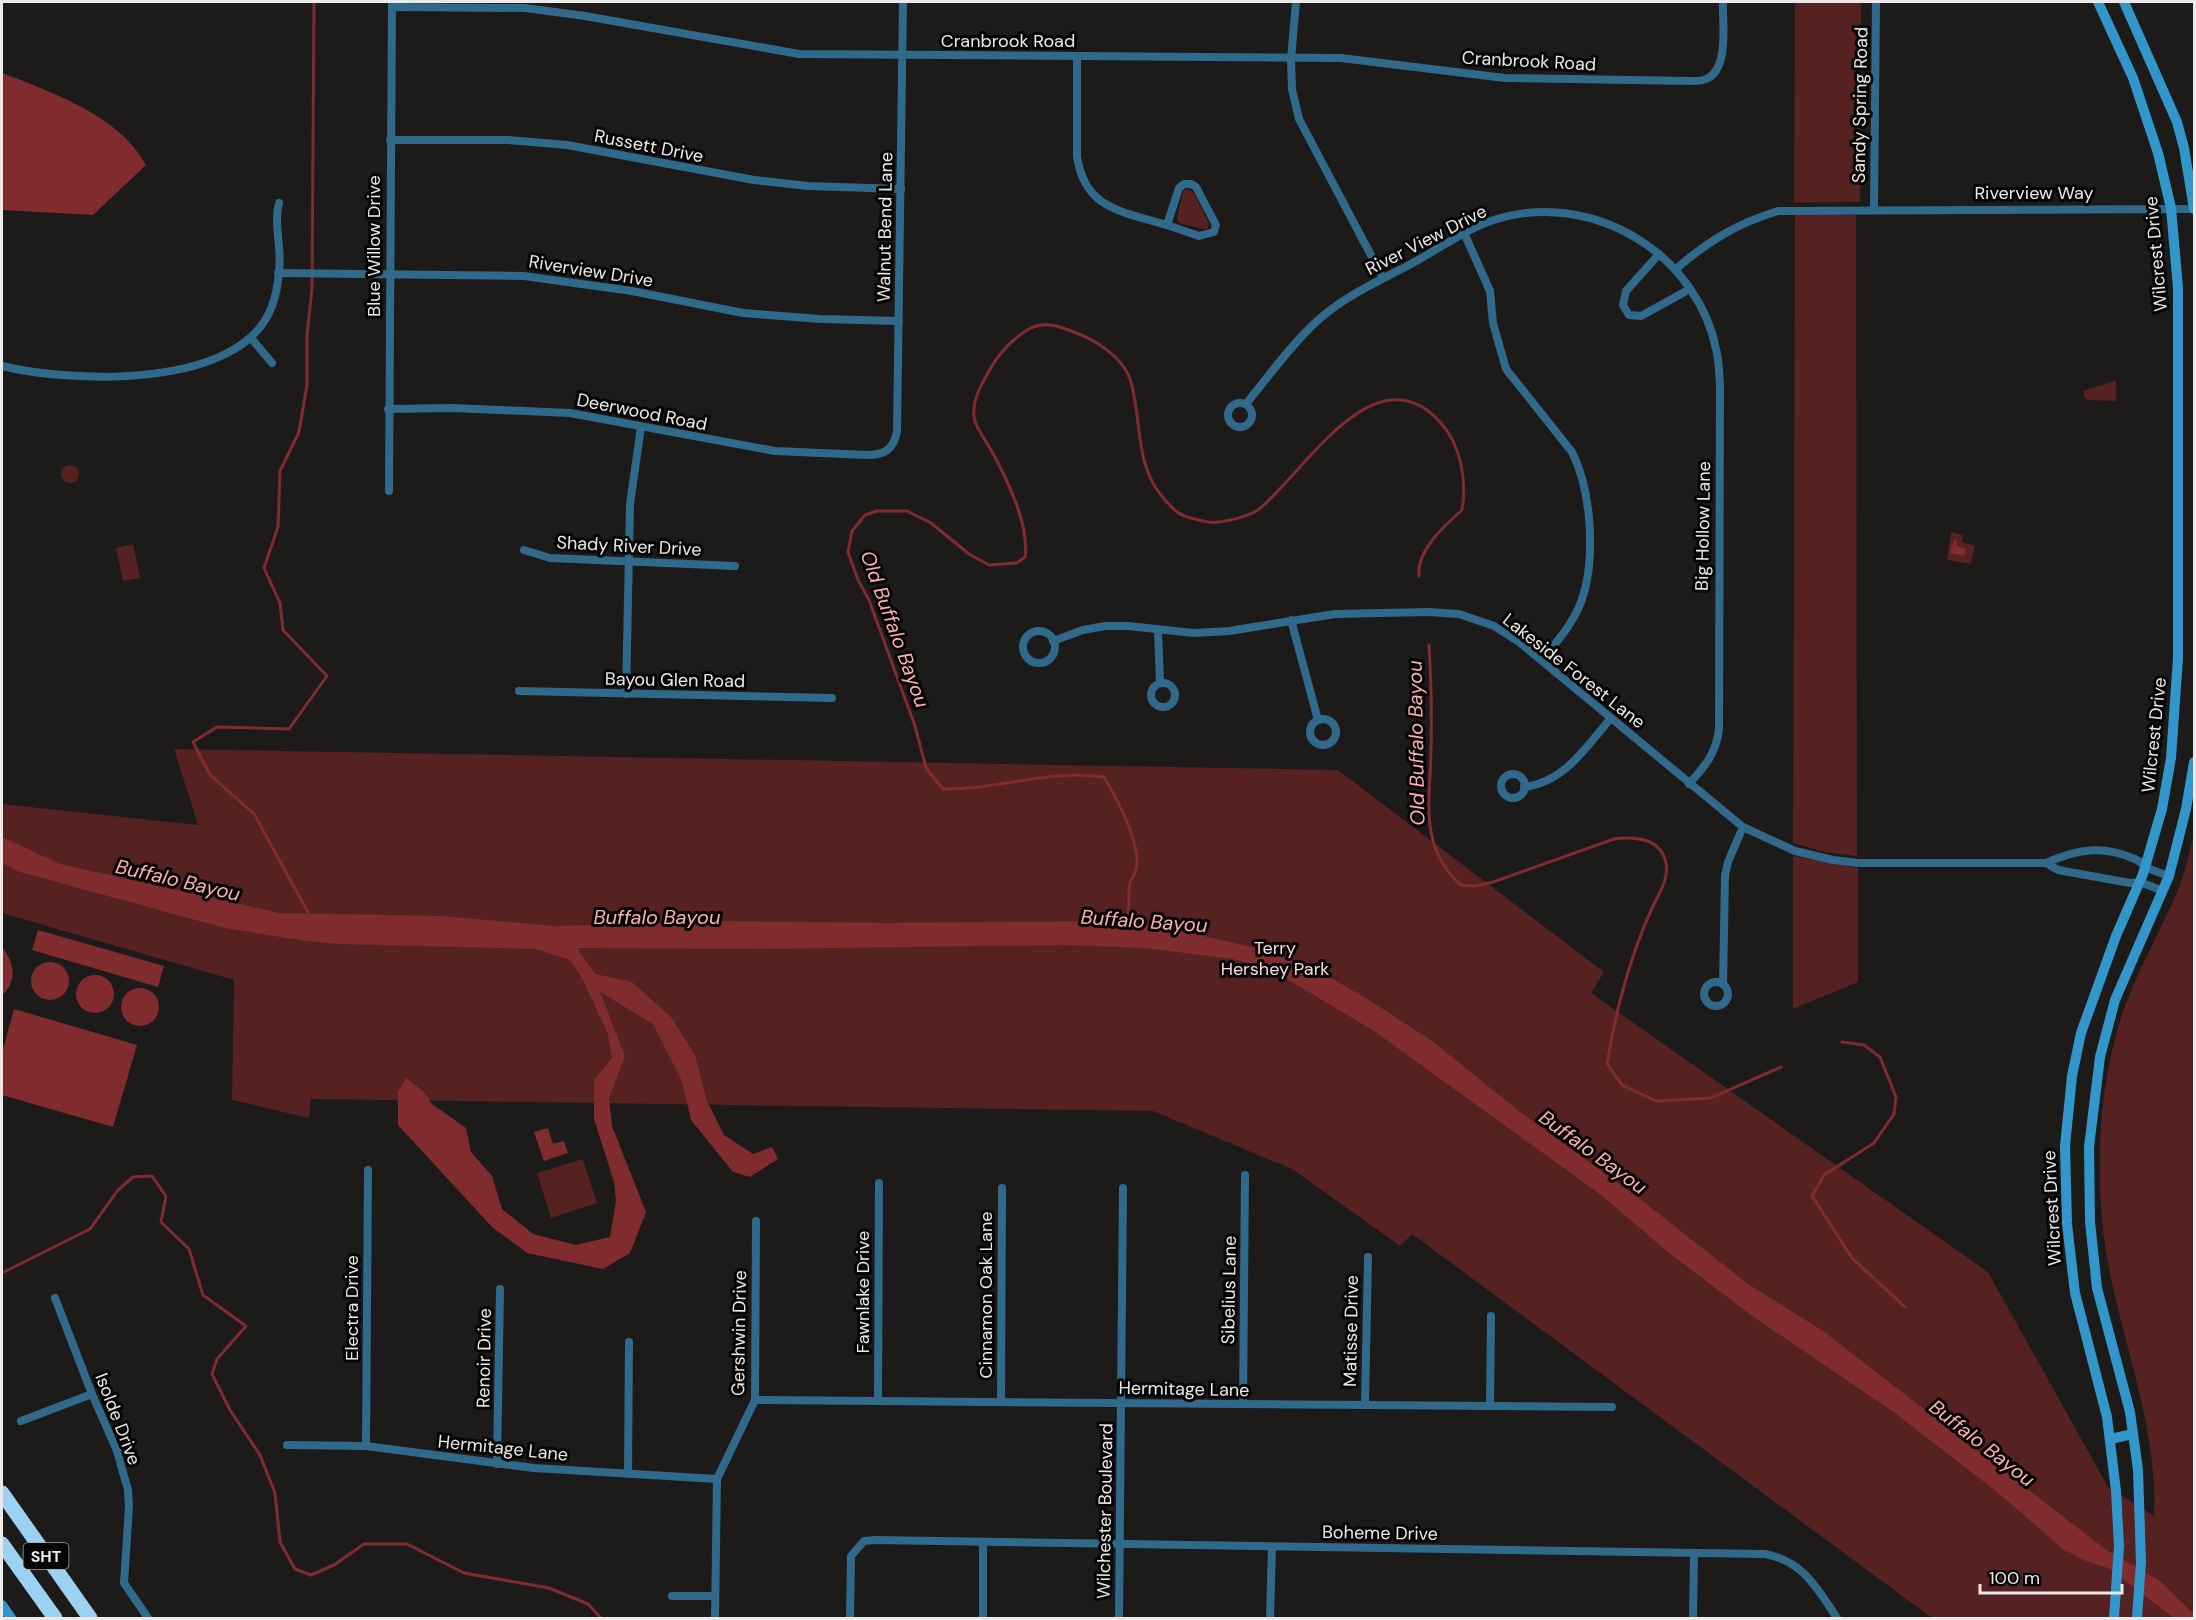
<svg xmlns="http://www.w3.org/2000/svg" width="2196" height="1620" font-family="'DM Sans',sans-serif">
	<rect width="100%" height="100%" fill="#1d1a1a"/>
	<!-- green -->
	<g fill="#552121">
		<polygon points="1795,2 1861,2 1860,202 1794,203"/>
		<polygon points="1187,189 1194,193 1209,224 1207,230 1180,223 1177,219 1183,191"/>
		<polygon points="1813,214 1856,215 1857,856 1825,852 1793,843 1795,215"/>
		<polygon points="2116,380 2116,401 2088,400 2084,397 2084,391"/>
		<circle cx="70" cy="474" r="9"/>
		<polygon points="1951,532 1963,535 1962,542 1975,546 1971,564 1947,560"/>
		<polygon points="133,544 140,578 123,581 116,548"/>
		<path d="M174,749L1338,770L1604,972L1591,993L1988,1272L2108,1487L2154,1516C2159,1416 2111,1320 2102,1221C2096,1148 2101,1070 2127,1001C2142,963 2162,927 2178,890C2186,872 2189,851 2194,833V1618H1932L1412,1234L1400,1246L1292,1169L1153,1111L311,1099L309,1118L232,1100L234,980L2,913V804L198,825Z"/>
		<polygon points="1793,856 1858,868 1858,982 1793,1009"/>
		<polygon points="583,1159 597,1203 551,1218 537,1173"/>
	</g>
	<!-- water -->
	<g fill="#802c2e">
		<path d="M2,73C51,92 119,115 146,165L93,215L2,210Z"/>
		<polygon points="1954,539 1957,540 1957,546 1966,549 1964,556 1950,553"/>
		<polygon points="2,837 60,864 279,913 441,916 555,926 728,921 886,923 1108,921 1160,926 1260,949 1317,970 1366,998 1432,1041 1519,1111 1640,1199 1748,1284 1823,1331 2105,1549 2160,1581 2194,1614 2194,1618 2174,1618 2108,1568 2086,1561 2063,1549 1997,1492 1895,1413 1755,1318 1669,1253 1601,1195 1374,1031 1272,970 1233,959 1145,948 1065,945 762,949 577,948 595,974 632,982 671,1017 695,1055 707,1101 724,1135 753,1154 772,1147 778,1159 750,1177 733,1172 691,1120 682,1081 653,1024 600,992 625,1056 609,1098 612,1126 646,1212 630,1253 603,1269 527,1253 492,1227 398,1125 398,1092 406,1078 424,1092 432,1104 466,1128 471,1152 492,1176 502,1209 533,1234 576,1245 610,1237 616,1201 614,1182 594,1119 594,1080 612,1058 608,1034 582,978 570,960 536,949 338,944 306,941 225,928 20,872 2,863"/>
		<polygon points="38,930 164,966 158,987 32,950"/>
		<path d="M2,948C15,961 17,983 2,995Z"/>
		<circle cx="50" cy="981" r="19"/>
		<circle cx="95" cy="994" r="19"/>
		<circle cx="140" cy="1007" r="19"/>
		<polygon points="14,1009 137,1045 113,1127 2,1095 2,1053"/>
		<polygon points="548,1128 553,1144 564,1141 568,1153 544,1161 534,1132"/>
	</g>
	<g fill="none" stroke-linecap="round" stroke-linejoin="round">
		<!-- stream -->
		<g stroke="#802c2e" stroke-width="3">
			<path d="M1429,645C1431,679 1432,713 1431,747C1431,798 1417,846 1461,885L1474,886L1493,882L1614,839C1635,836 1661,838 1666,863C1669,878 1660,892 1653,906C1630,956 1616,1009 1607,1064L1622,1085L1656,1101L1711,1098L1781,1067"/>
			<polyline points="309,914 254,814 210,775 193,742 217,727 289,729 327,676 283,630 280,603 264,568 278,527 280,471 299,432 307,385 307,336 312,288 314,2"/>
			<path d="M1126,925C1131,911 1127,897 1130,883C1131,879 1135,875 1136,870C1142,844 1117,799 1104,777C1048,769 998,790 943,789L926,768L915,726L869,600L858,580L848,552L852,531L865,515L877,511H907L931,523L969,554L989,565L1017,563L1025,557C1030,526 1006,477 991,450C986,441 975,427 974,417C972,399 982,384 990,369C1000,352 1012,339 1029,329C1045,321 1059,326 1074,332C1095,340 1122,356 1130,379C1143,420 1133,465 1165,500C1175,511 1179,516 1195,519C1202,521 1211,524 1218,522C1229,521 1249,516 1258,510C1303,475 1374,349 1440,422C1461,445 1467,480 1462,510C1445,525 1416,551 1419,576"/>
			<polyline points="1842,1042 1864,1045 1880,1057 1896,1097 1894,1114 1874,1143 1824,1175 1812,1196 1852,1258 1905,1307"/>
			<polyline points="2,1273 90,1229 118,1190 133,1177 152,1176 166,1196 161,1222 189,1249 203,1295 246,1326 217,1359 212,1374 230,1410 260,1455 275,1493 280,1542 295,1569 311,1575 334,1565 364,1544 407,1544 464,1573 549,1588 588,1604 601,1618"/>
		</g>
		<!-- street -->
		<g stroke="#31698a" stroke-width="8">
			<polyline points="1296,2 1291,59 1292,89 1299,119 1383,278"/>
			<path d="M392,7L525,8L585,16L799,54L1341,58L1505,78L1691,81C1695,81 1702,81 1706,79C1730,69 1722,22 1723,2"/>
			<path d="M1077,56V156C1084,209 1123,212 1167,225"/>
			<polyline points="390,140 508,140 567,145 754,180 808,186 901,189"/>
			<polygon points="1184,184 1191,184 1196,187 1216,225 1214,232 1199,236 1167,225 1179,188"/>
			<polyline points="1874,208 1876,2"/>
			<path d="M1465,235L1490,291L1493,323L1506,369L1572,452C1592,492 1597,565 1579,607C1570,627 1556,643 1542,660"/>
			<polyline points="1659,254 1626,291 1623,305 1629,315 1641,316 1690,289"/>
			<path d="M1676,269C1708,241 1738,223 1778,211L2194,209"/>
			<polyline points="278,273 524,276 632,291 743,313 820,319 899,321"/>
			<polyline points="251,338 272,363"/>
			<path d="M2,366C71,383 242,390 272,306C278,290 281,265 279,248C278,231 275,219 279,203"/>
			<circle cx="1240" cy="415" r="12"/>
			<path d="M1246,404C1268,377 1290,346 1316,322C1343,297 1377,282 1409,265C1432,253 1465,230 1488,222C1541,203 1598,212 1644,243C1679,266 1708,307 1716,349C1719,360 1719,373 1720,385L1719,729C1716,754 1705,766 1689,784"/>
			<path d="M388,409L453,408L570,413L775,451L867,455C885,455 894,449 897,431L903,2"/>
			<polyline points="389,491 392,2"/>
			<polyline points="524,550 550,558 735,566"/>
			<polyline points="1291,620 1318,720"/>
			<polyline points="1158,631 1160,683"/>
			<circle cx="1039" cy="647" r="16"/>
			<path d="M1053,641L1083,630L1105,626H1128L1194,633L1229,631L1335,614L1429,612L1459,614L1494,626L1519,642L1743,827L1795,851L1833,860L1858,863H2046C2077,849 2102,845 2135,859C2140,861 2143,865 2147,867C2153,871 2161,873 2169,876"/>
			<circle cx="1163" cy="695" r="12"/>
			<polyline points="519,691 832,698"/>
			<polyline points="626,694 630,504 641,427"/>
			<circle cx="1323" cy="732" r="13"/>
			<circle cx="1513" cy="786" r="12"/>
			<path d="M1524,787C1565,782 1586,747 1611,718"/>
			<polyline points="2046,863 2058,870 2130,883 2140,882 2163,891"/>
			<circle cx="1716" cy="994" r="12"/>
			<polyline points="1723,984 1725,876 1728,862 1743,827"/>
			<polyline points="55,1298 92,1394 117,1451 128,1490 129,1506 124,1583 148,1618"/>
			<polyline points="755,1400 1612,1407"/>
			<polyline points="878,1401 879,1183"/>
			<polyline points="1001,1402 1002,1188"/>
			<polyline points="1243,1404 1245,1175"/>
			<polyline points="1365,1405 1368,1257"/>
			<polyline points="1490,1406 1491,1316"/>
			<polyline points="21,1421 92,1394"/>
			<polyline points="287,1445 366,1446 534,1468 717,1479"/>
			<polyline points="366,1446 368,1170"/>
			<polyline points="117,1451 130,1446"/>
			<polyline points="497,1464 500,1289"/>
			<polyline points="628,1473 629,1342"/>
			<polyline points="672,1596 715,1596"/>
			<polyline points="715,1618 717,1479 755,1400 756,1221"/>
			<path d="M850,1618L851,1556L864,1541L875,1540L1765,1554C1803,1561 1817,1588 1837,1618"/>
			<polyline points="983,1618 983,1542"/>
			<polyline points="1119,1618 1123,1188"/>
			<polyline points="1270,1618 1272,1547"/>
			<polyline points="1693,1618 1694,1554"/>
		</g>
		<!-- secondary -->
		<g stroke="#3396cb" stroke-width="10">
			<polyline points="2098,2 2133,78 2158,153 2171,208 2178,288 2178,658 2171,758 2162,809 2143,874 2116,936 2081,1033 2072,1076 2065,1146 2067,1224 2075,1293 2107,1417 2116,1491 2119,1546 2114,1618"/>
			<polyline points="2124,2 2177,122 2184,148 2194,209"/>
			<polyline points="2110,1439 2133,1434"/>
			<polyline points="2,1605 11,1618"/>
			<polyline points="2137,1618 2141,1562 2138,1470 2130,1412 2097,1288 2090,1222 2089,1147 2100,1057 2115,1000 2169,876 2186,809 2194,762"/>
		</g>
		<!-- highway -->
		<g stroke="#9dd1f2" stroke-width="15">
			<polyline points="2,1493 90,1618"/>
			<polyline points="2,1544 55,1618"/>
		</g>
	</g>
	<g text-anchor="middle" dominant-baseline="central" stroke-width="6" stroke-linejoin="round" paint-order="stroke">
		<!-- shield labels -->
		<rect fill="#070606" stroke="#a7a6a5" stroke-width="1.5" x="23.5" y="1543" width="45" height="26" rx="4.5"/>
		<g font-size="16" font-weight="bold" fill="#eceae9">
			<text x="46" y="1556">SHT</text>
		</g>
		<!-- street labels -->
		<g font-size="18" fill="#eceae9" stroke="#070606">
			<text x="1008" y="41">Cranbrook Road</text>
			<text transform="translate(1529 61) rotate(3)">Cranbrook Road</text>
			<text transform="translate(1860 105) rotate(-89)">Sandy Spring Road</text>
			<text transform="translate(649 146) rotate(11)">Russett Drive</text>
			<text x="2034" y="193">Riverview Way</text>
			<text transform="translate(885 227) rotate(-89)">Walnut Bend Lane</text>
			<text transform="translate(1426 240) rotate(-27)">River View Drive</text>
			<text transform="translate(374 246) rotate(-90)">Blue Willow Drive</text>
			<text transform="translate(2156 254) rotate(-95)">Wilcrest Drive</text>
			<text transform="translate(591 271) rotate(9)">Riverview Drive</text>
			<text transform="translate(642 412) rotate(11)">Deerwood Road</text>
			<text transform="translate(1703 526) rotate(-89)">Big Hollow Lane</text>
			<text transform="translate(629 546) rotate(3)">Shady River Drive</text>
			<text transform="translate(1574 671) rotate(38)">Lakeside Forest Lane</text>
			<text transform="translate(675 680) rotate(1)">Bayou Glen Road</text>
			<text transform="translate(2154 735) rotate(-84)">Wilcrest Drive</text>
			<text transform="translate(2052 1208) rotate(-93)">Wilcrest Drive</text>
			<text transform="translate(1229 1290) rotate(-89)">Sibelius Lane</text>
			<text transform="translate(863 1292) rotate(-90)">Fawnlake Drive</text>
			<text transform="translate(986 1295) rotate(-90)">Cinnamon Oak Lane</text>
			<text transform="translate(352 1308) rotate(-90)">Electra Drive</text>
			<text transform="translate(1351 1331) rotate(-89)">Matisse Drive</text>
			<text transform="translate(739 1333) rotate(-89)">Gershwin Drive</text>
			<text transform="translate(484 1358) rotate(-89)">Renoir Drive</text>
			<text transform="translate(1184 1389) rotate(1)">Hermitage Lane</text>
			<text transform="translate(118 1419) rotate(69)">Isolde Drive</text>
			<text transform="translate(503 1448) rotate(6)">Hermitage Lane</text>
			<text transform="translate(1105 1511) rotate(-89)">Wilchester Boulevard</text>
			<text transform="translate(1380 1533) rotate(1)">Boheme Drive</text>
		</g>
		<!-- park labels -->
		<g font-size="18" fill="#f6dbda" stroke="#070606">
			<text x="1275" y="948">Terry<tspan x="1275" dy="21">Hershey Park</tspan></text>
		</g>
		<!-- water labels -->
		<g font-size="20" font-style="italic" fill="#fcb2ae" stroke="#070606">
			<text transform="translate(895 629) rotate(70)">Old Buffalo Bayou</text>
			<text transform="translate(1416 743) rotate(-91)">Old Buffalo Bayou</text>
			<text transform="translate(178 880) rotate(13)">Buffalo Bayou</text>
			<text x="657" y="917">Buffalo Bayou</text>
			<text transform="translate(1144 921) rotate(4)">Buffalo Bayou</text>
			<text transform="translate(1593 1152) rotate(36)">Buffalo Bayou</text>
			<text transform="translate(1982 1443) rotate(38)">Buffalo Bayou</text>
		</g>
	</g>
	<!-- border -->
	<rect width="2196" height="1620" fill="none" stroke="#eceae9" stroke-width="6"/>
	<!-- scale -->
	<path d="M1980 1584v9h142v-9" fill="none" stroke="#eceae9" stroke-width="3"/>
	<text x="1989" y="1584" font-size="18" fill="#eceae9" stroke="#070606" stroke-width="4.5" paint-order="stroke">100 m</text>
</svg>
